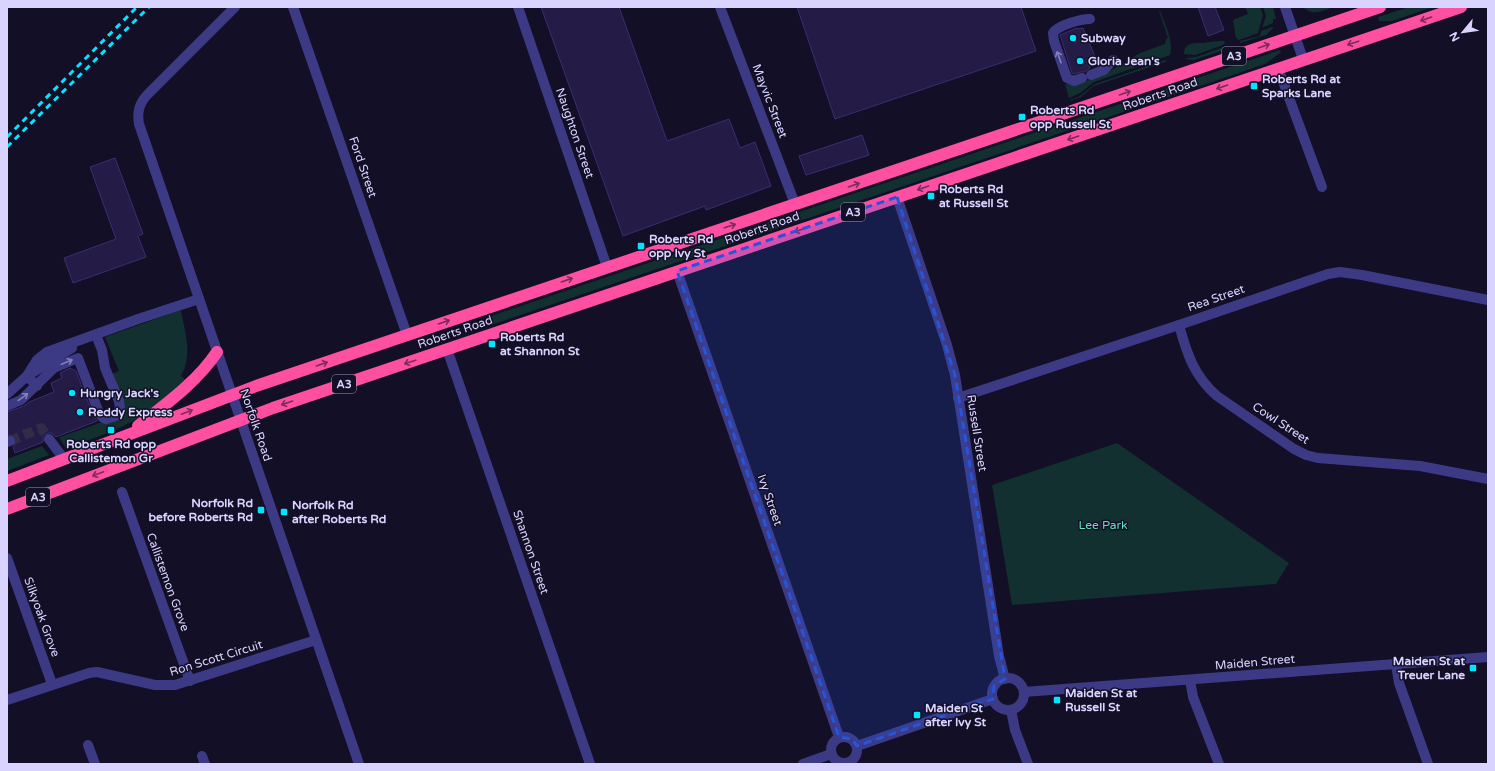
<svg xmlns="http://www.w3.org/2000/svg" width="1495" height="771" font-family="'Varela Round',sans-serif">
	<rect width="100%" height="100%" fill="#130f26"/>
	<!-- green -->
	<g fill="#12302f">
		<polygon points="1245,7 1260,7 1263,15 1258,33 1239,40 1236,38 1233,21 1235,19 1248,14"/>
		<polygon points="1263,7 1273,7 1276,19 1273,19 1273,23 1262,28 1266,16"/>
		<path d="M1303,7H1334C1324,10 1312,17 1303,7Z"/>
		<polygon points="1409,7 1433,7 1392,21 1379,21 1378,17"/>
		<path d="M1159,11H1160C1165,24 1174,41 1170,55L1094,82L1080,93L1069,98L1065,84H1077L1105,74L1140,53L1165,44L1166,39L1168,38Z"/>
		<polygon points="1272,27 1274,27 1266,35 1240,43 1240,41 1260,36 1261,31"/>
		<path d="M1221,41H1224L1225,43L1223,45L1195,55L1184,54C1184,42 1194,43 1204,43C1209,42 1215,41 1221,41Z"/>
		<polygon points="1224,47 1227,49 1194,60 1185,59 1187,58 1196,57"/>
		<polygon points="1280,50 1281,52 1267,63 1236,74 488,326 485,318"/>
		<polygon points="1165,60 1167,61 1162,63 1094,86 1081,97 1070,101 1070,100 1080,96 1095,84"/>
		<path d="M181,310C185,333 193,355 181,376L187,381L137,419L115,430L66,449L60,439V437L102,422L119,418L111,374L119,371L105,337Z"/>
		<polygon points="1117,443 1289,563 1276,584 1012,605 992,485"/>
		<polygon points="42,446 49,455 7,471 7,459"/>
	</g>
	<!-- building -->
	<g fill="#241b47" stroke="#3b2d73">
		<polygon points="541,7 619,7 667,141 729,119 740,148 755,142 771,186 706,210 705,206 623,236"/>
		<polygon points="797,7 1021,7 1036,51 835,119"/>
		<polygon points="1198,7 1215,7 1224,30 1208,36"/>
		<polygon points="1077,28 1078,29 1083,28 1097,61 1088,64 1090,68 1085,72 1080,72 1074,74 1072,73 1060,35"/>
		<polygon points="862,135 869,155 806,175 799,156"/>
		<polygon points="115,158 143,234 138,236 146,257 73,283 64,258 116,239 90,167"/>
		<polygon points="70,368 76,371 93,415 97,421 56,437 52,433 48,433 43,436 43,442 15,453 13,447 16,443 16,439 14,436 8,435 7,433 7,412 24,406 29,402 54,392 51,383 62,378 60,373"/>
	</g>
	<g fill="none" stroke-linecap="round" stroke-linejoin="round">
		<!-- minor-tunnel -->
		<polyline stroke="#312d47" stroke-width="10" stroke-dasharray="10 5" stroke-linecap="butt" points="10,441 41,428 49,439"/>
		<!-- minor -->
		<g stroke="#3d3a85" stroke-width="10">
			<path d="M235,7L147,95C139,104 137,112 139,124L359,764"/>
			<polyline points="293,7 407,335"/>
			<polyline points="518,7 607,267"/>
			<polyline points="720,7 795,204"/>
			<polyline points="1285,7 1303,59"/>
			<polyline points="1278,68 1322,187"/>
			<polyline points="1091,75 1104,70 1113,60"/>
			<path d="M1082,78L1074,81L1067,78L1054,41L1053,33C1058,25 1081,19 1090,19"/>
			<polyline points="897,197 947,345 955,375 999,656 1005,679"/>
			<polyline points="677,271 839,737"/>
			<path d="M1179,325C1187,354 1194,376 1217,396L1294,449L1306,455L1318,458L1420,466L1488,479"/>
			<polyline points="447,349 590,764"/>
			<polyline points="37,386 27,376 37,360 47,352 138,319 199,299"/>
			<polyline points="7,394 27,376 72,348"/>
			<polyline points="958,398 1179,325 1328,274 1340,272 1362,275 1488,300"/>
			<polyline points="7,406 21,400 54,368 78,358 99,413 102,417 106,419 116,416 120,408 119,401 105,368 102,350 96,335"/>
			<polyline points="49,439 64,459"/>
			<polyline points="7,442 10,441"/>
			<polyline points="122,492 190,681"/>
			<polyline points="7,558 52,684"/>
			<polyline points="1396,665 1399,683 1428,764"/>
			<circle cx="1008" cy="694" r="16"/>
			<polyline points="1190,680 1193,697 1219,764"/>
			<polyline points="1024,692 1488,657"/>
			<polyline points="7,700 89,673 97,672 155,685 175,685 316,640"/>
			<polyline points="1011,710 1015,730 1028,764"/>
			<circle cx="844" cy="750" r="13"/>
			<polyline points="88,745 95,764"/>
			<polyline points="857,746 993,699"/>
			<polyline points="202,756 205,764"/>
			<polyline points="803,764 831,754"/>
		</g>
		<!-- highway -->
		<g stroke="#ff4fa3" stroke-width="12">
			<path d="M138,426C166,404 197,382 217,352"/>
			<polyline points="7,481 256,386 1380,7"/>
			<polyline points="7,509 273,408 1461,7"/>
		</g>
		<!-- rail -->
		<g stroke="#00e5ff" stroke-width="3" stroke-dasharray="6 5" stroke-linecap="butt">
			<polyline points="7,137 137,7"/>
			<polyline points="7,147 149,7"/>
		</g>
	</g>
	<!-- one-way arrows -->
	<defs><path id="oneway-shaft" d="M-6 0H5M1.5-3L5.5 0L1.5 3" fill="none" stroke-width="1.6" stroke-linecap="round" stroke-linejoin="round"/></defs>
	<g stroke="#7d2c5e">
		<use href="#oneway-shaft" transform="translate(1426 19) rotate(161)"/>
		<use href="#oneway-shaft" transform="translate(1353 43) rotate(162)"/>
		<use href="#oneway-shaft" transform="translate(1264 46) rotate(-19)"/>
		<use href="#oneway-shaft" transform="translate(1222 87) rotate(161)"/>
		<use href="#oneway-shaft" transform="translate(1125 93) rotate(-19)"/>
		<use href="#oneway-shaft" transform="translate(1073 138) rotate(161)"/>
		<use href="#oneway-shaft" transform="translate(854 185) rotate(-19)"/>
		<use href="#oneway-shaft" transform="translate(923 188) rotate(161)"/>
		<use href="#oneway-shaft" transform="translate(730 226) rotate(-18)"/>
		<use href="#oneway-shaft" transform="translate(800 230) rotate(161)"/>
		<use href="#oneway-shaft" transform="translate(567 280) rotate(-19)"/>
		<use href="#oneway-shaft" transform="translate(444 322) rotate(-19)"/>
		<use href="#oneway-shaft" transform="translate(410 362) rotate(162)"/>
		<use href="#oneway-shaft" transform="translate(322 364) rotate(-19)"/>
		<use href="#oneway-shaft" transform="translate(287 403) rotate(161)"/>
		<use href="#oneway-shaft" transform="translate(187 412) rotate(-21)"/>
		<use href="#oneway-shaft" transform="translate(98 474) rotate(159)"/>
	</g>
	<g stroke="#837fbc">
		<use href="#oneway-shaft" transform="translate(1059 57) rotate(-110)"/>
		<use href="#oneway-shaft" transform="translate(67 362) rotate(-23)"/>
		<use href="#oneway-shaft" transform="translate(23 397) rotate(-36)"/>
	</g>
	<!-- marked area -->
	<path fill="#2655da" fill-opacity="0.2" stroke="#2655da" stroke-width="3" stroke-dasharray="8 5" stroke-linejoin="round" d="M897,197L955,375L1005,679L994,686L993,699L857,746L852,739L839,737L677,271Z"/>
	<!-- markers -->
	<g fill="#00e5ff" stroke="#130f26" stroke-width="1.5">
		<circle cx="1073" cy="38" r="4"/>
		<circle cx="1080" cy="61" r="4"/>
		<rect x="1250" y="82" width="8" height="8" rx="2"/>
		<rect x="1018" y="113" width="8" height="8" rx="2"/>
		<rect x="927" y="192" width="8" height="8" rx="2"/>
		<rect x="637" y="242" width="8" height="8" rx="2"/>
		<rect x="488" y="340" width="8" height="8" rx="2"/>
		<circle cx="72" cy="393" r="4"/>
		<circle cx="80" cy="412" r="4"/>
		<rect x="107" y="426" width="8" height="8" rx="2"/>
		<rect x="257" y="506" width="8" height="8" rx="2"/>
		<rect x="280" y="508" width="8" height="8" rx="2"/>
		<rect x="1469" y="664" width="8" height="8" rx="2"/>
		<rect x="1053" y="696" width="8" height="8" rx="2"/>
		<rect x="913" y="711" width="8" height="8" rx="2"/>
	</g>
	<g text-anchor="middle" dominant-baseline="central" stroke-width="3" stroke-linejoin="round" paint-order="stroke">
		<!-- shield labels -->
		<g fill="#130f26" stroke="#9e99be" stroke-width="1">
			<rect x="1222" y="47" width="24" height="18" rx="3"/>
			<rect x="841" y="203" width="24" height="18" rx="3"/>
			<rect x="332" y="375" width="24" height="18" rx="3"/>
			<rect x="26" y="488" width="24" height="18" rx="3"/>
		</g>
		<g font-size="11" font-weight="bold" fill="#d9d4ff">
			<text x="1234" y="56">A3</text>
			<text x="853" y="212">A3</text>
			<text x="344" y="384">A3</text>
			<text x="38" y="497">A3</text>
		</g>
		<!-- poi labels -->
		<g font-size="12" font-weight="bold" fill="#d9d4ff" stroke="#130f26" text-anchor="start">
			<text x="1081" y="38">Subway</text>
			<text x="1088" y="61">Gloria Jean's</text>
			<text x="1262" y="79">Roberts Rd at<tspan x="1262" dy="14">Sparks Lane</tspan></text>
			<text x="1030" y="110">Roberts Rd<tspan x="1030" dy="14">opp Russell St</tspan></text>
			<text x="939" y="189">Roberts Rd<tspan x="939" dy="14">at Russell St</tspan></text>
			<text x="649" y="239">Roberts Rd<tspan x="649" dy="14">opp Ivy St</tspan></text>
			<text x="500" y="337">Roberts Rd<tspan x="500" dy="14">at Shannon St</tspan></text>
			<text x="80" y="393">Hungry Jack's</text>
			<text x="88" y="412">Reddy Express</text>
			<text x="111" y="444" text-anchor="middle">Roberts Rd opp<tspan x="111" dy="14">Callistemon Gr</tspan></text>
			<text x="253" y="503" text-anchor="end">Norfolk Rd<tspan x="253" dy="14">before Roberts Rd</tspan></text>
			<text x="292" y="505">Norfolk Rd<tspan x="292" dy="14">after Roberts Rd</tspan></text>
			<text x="1465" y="661" text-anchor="end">Maiden St at<tspan x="1465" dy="14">Treuer Lane</tspan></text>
			<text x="1065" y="693">Maiden St at<tspan x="1065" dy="14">Russell St</tspan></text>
			<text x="925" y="708">Maiden St<tspan x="925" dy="14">after Ivy St</tspan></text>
		</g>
		<!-- street labels -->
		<g font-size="12" fill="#d9d4ff" stroke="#130f26">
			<text transform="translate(1160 94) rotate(-19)">Roberts Road</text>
			<text transform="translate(770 101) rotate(69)">Mayvic Street</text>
			<text transform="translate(575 133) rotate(71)">Naughton Street</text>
			<text transform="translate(363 167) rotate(71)">Ford Street</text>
			<text transform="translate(762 228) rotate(-19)">Roberts Road</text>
			<text transform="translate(1216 298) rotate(-19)">Rea Street</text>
			<text transform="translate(455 332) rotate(-19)">Roberts Road</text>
			<text transform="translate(1281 423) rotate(33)">Cowl Street</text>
			<text transform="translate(256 425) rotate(71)">Norfolk Road</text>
			<text transform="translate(977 433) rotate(81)">Russell Street</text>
			<text transform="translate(770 500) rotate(71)">Ivy Street</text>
			<text transform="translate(531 552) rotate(71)">Shannon Street</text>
			<text transform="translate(168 582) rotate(70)">Callistemon Grove</text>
			<text transform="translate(42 617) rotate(70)">Silkyoak Grove</text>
			<text transform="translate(216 658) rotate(-17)">Ron Scott Circuit</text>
			<text transform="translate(1255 662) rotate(-5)">Maiden Street</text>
		</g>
		<!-- park labels -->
		<g font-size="12" fill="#5fe0c0" stroke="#130f26">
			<text x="1103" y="525">Lee Park</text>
		</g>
	</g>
	<!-- border -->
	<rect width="1495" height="771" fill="none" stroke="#d9d4ff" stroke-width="16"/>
	<!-- north arrow -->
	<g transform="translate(1463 32) rotate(241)" stroke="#130f26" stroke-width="3" paint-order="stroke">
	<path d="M0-3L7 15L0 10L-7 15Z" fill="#d9d4ff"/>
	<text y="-6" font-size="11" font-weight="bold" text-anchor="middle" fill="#d9d4ff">N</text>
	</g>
</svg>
